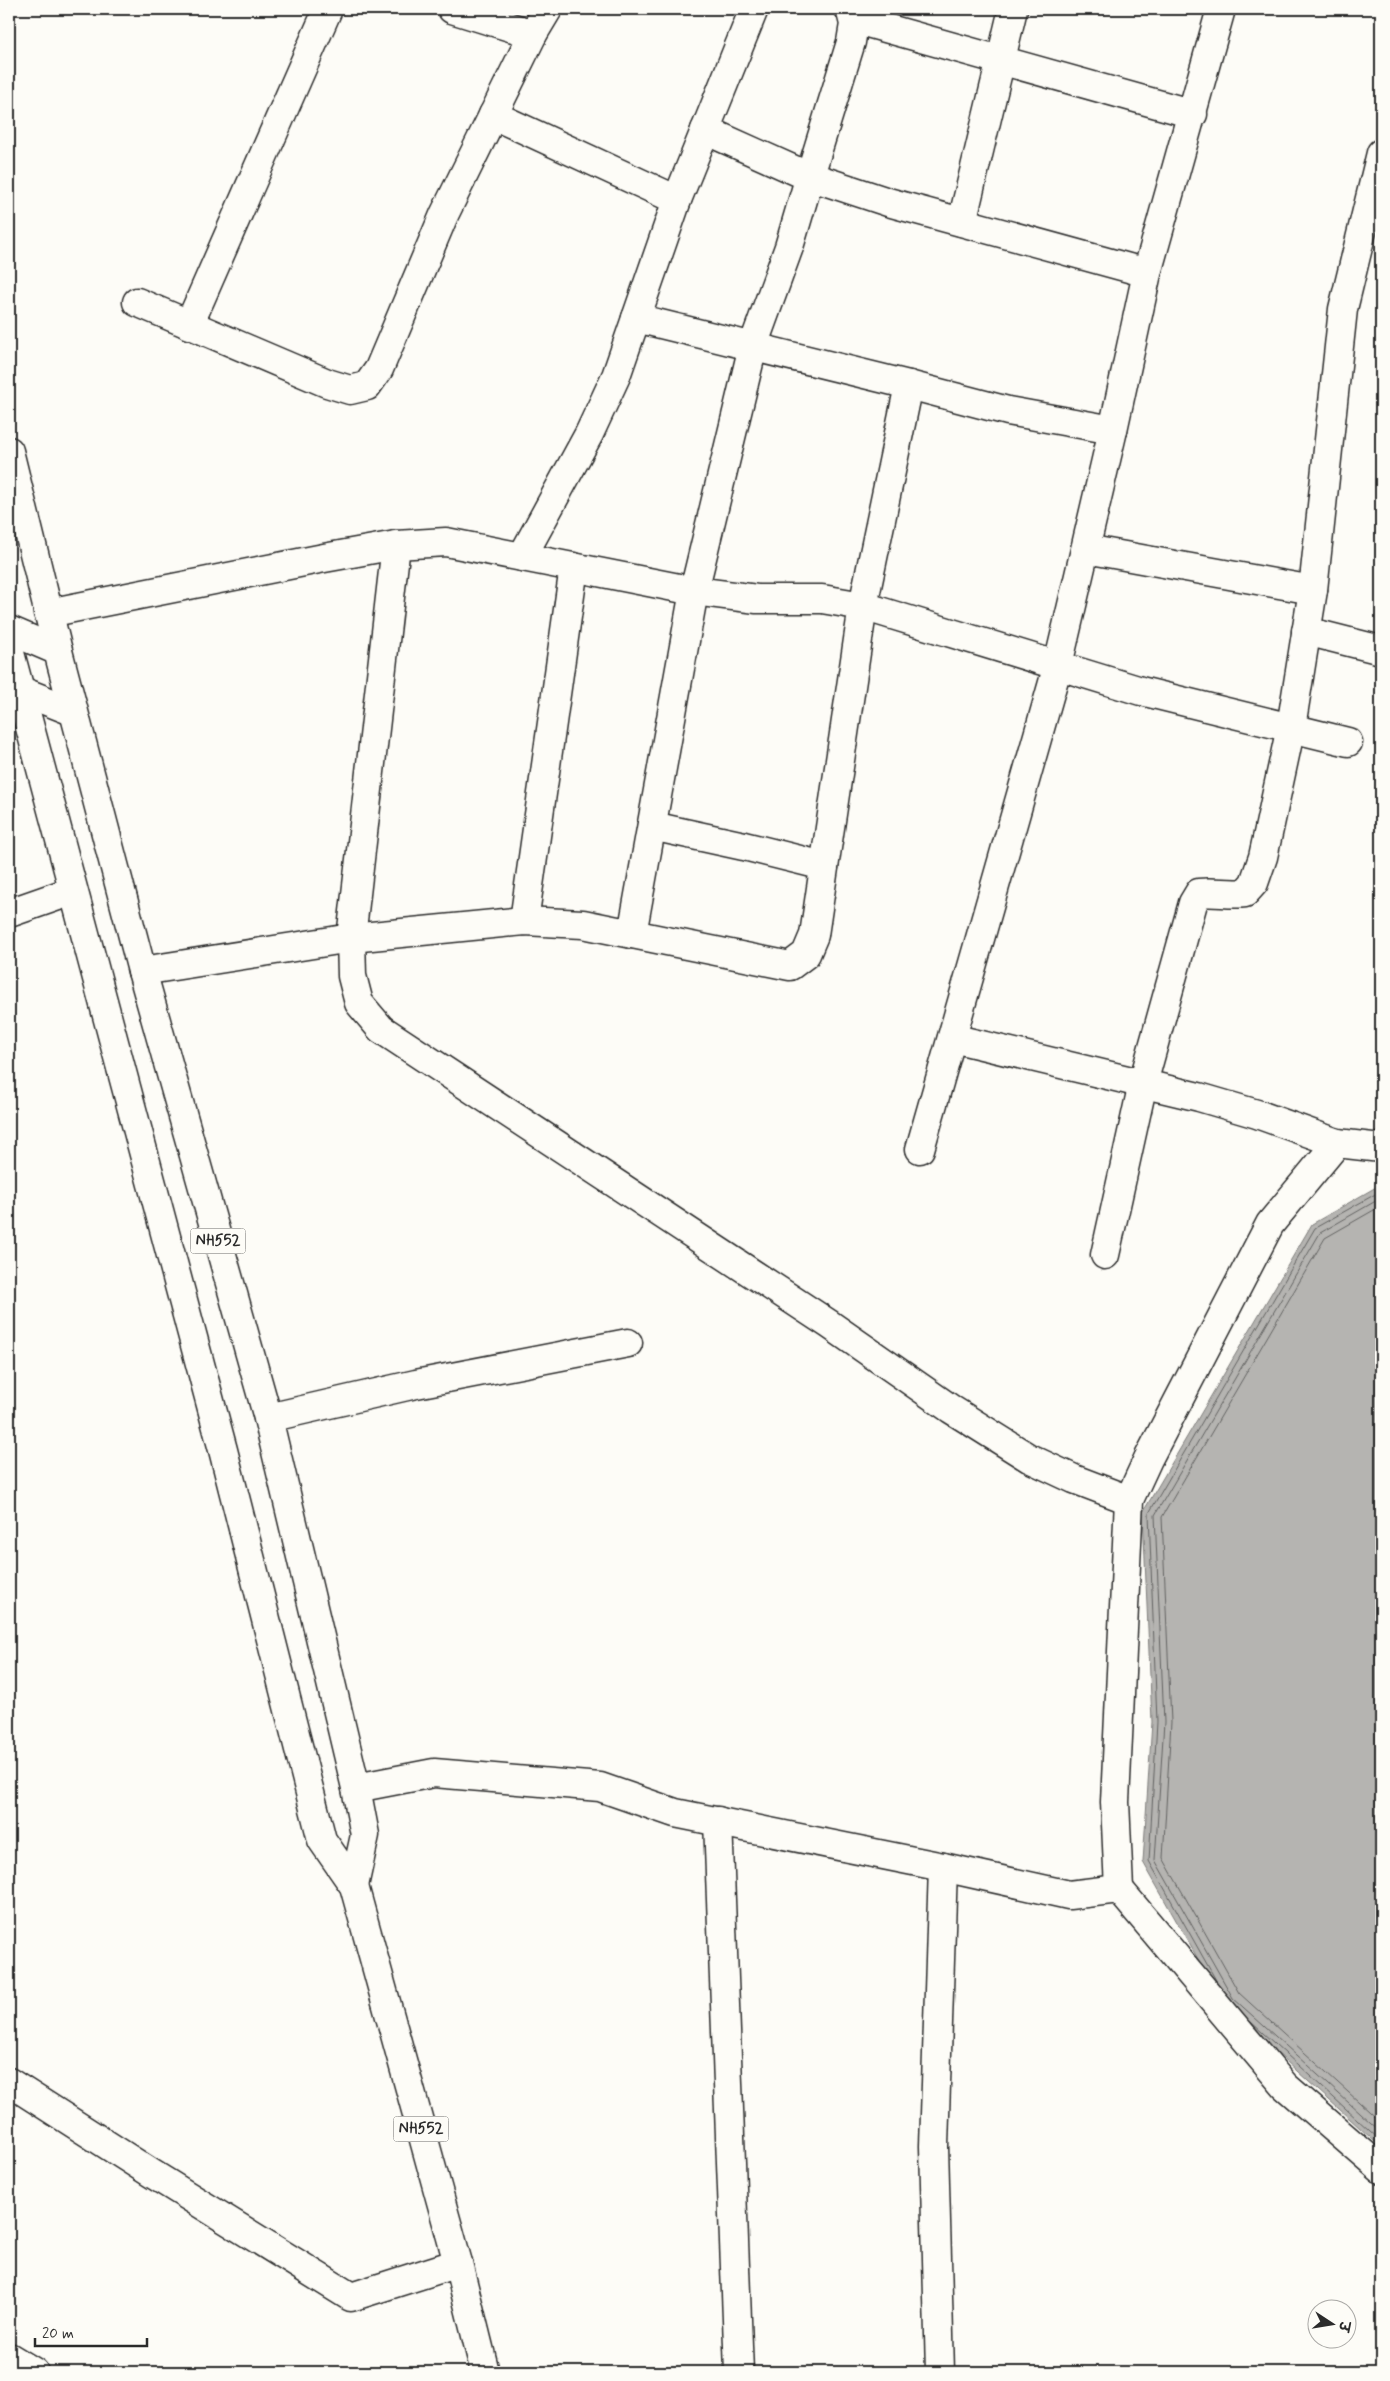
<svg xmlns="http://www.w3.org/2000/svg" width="1390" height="2381" font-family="Mynerve,'Playpen Sans Deva',sans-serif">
	<rect width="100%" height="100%" fill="#fdfcf7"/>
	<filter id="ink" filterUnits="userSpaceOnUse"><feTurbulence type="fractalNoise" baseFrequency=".02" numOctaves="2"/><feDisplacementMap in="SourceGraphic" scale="10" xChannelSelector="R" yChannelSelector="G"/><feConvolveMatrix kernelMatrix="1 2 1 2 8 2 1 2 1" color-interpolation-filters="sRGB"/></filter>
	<g filter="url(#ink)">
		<!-- water -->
		<polygon fill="#b5b4b1" stroke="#7e7d7b" points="1378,1186 1381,1187 1381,2147 1224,2005 1143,1862 1152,1722 1143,1512 1312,1224"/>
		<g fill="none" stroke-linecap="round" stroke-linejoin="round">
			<!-- shore -->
			<g stroke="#626261" stroke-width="1">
				<polyline points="1381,1198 1320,1233 1155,1515 1164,1722 1155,1860 1233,1998 1381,2132"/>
				<polyline points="1381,1206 1325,1238 1162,1517 1171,1722 1163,1858 1239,1993 1381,2122"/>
				<polyline points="1217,1982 1149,1861 1157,1722 1149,1513 1315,1228 1381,1191"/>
				<polyline points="1251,2022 1381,2141"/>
			</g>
			<defs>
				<g id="street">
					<polyline points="452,9 533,34 548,9"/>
					<polyline points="849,9 864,22 1193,114"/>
					<polyline points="493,115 677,200"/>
					<polyline points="705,130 803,174 888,202 1147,273"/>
					<polyline points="803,174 811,172 851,42 854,24 851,12"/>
					<polyline points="962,222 1013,9"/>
					<polyline points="137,302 327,383 350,390 367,386 379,369 444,215 533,34"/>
					<polyline points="636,318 909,385 1008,411 1113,430"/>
					<polyline points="189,325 328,9"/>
					<polyline points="9,451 58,651"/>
					<polyline points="396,545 351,938 352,976 359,1003 381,1029 829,1324 951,1409 1029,1458 1074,1479 1129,1500"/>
					<polyline points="1086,549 1313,590"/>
					<polyline points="522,557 589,434 616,376 677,200 754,9"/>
					<polyline points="48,613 324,558 396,545 446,542 694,591 757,599 822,599 863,606 1141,691 1348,742"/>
					<polyline points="1306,631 1381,650"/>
					<polyline points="652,826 744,846 824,866"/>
					<polyline points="9,913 72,891"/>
					<polyline points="524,921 574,567"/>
					<polyline points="632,934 694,591 753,346 789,247 810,176"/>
					<polyline points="142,971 351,938 524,921 583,924 790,966 806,954 814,935 863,606 909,385"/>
					<polyline points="952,1038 1199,1097 1257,1114 1337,1143"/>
					<polyline points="920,1149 1058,665 1113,430 1147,273 1221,9"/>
					<path d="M1105,1255L1143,1083L1193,903L1199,893C1215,891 1229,895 1245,893L1254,883L1263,857L1291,727L1313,590L1343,309L1381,153"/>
					<polyline points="268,1418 416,1384 628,1343"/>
					<polyline points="356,1788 434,1773 600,1787 675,1813 943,1867 1069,1895 1119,1889 1285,2086 1381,2169"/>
					<polyline points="718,1821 739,2372"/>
					<polyline points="1119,1889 1115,1802 1129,1500 1148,1459 1270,1224 1337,1143 1381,1148"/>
					<polyline points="9,2082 151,2173 351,2297 458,2263"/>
					<polyline points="9,2357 34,2372"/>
					<polyline points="940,2372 934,2146 943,1867"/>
				</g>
				<g id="highway">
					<polyline points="9,630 58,651 142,971 268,1418 356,1788 365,1835 354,1886"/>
					<polyline points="9,649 223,1450 322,1840 354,1886 458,2263 485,2372"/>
					<polyline points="9,686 72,711"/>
				</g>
			</defs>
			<!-- street casing -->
			<use href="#street" stroke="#2b2b2b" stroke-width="31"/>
			<!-- highway casing -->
			<use href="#highway" stroke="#2b2b2b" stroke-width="31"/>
			<!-- street -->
			<use href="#street" stroke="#fdfcf7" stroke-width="28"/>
			<!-- highway -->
			<use href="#highway" stroke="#fdfcf7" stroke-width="28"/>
		</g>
	</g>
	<g text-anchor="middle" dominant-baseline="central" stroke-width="4" stroke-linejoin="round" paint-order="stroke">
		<!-- shield labels -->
		<g fill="#fdfcf7" stroke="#6a6a68" stroke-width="1">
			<rect x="190.5" y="1228.5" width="55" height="25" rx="4"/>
			<rect x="393.5" y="2116.5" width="55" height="25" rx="4"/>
		</g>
		<g font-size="15" font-weight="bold" fill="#2b2b2b">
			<text x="218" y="1241">NH552</text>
			<text x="421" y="2129">NH552</text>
		</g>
	</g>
	<!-- margin -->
	<rect width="1390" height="2381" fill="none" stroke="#fdfcf7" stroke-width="30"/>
	<rect x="15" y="15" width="1360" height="2351" fill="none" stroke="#2b2b2b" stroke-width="2" filter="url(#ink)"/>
	<!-- north arrow -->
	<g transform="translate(1332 2324) rotate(102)"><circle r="24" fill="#fdfcf7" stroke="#a9a8a5"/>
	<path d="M0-4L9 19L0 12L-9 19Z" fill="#2b2b2b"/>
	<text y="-8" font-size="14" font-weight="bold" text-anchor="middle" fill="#2b2b2b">उ</text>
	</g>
	<!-- scale -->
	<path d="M35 2338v8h112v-8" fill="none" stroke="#2b2b2b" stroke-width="2.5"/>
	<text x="42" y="2338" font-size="15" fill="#2b2b2b" stroke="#fdfcf7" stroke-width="4" paint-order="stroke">20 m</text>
</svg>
